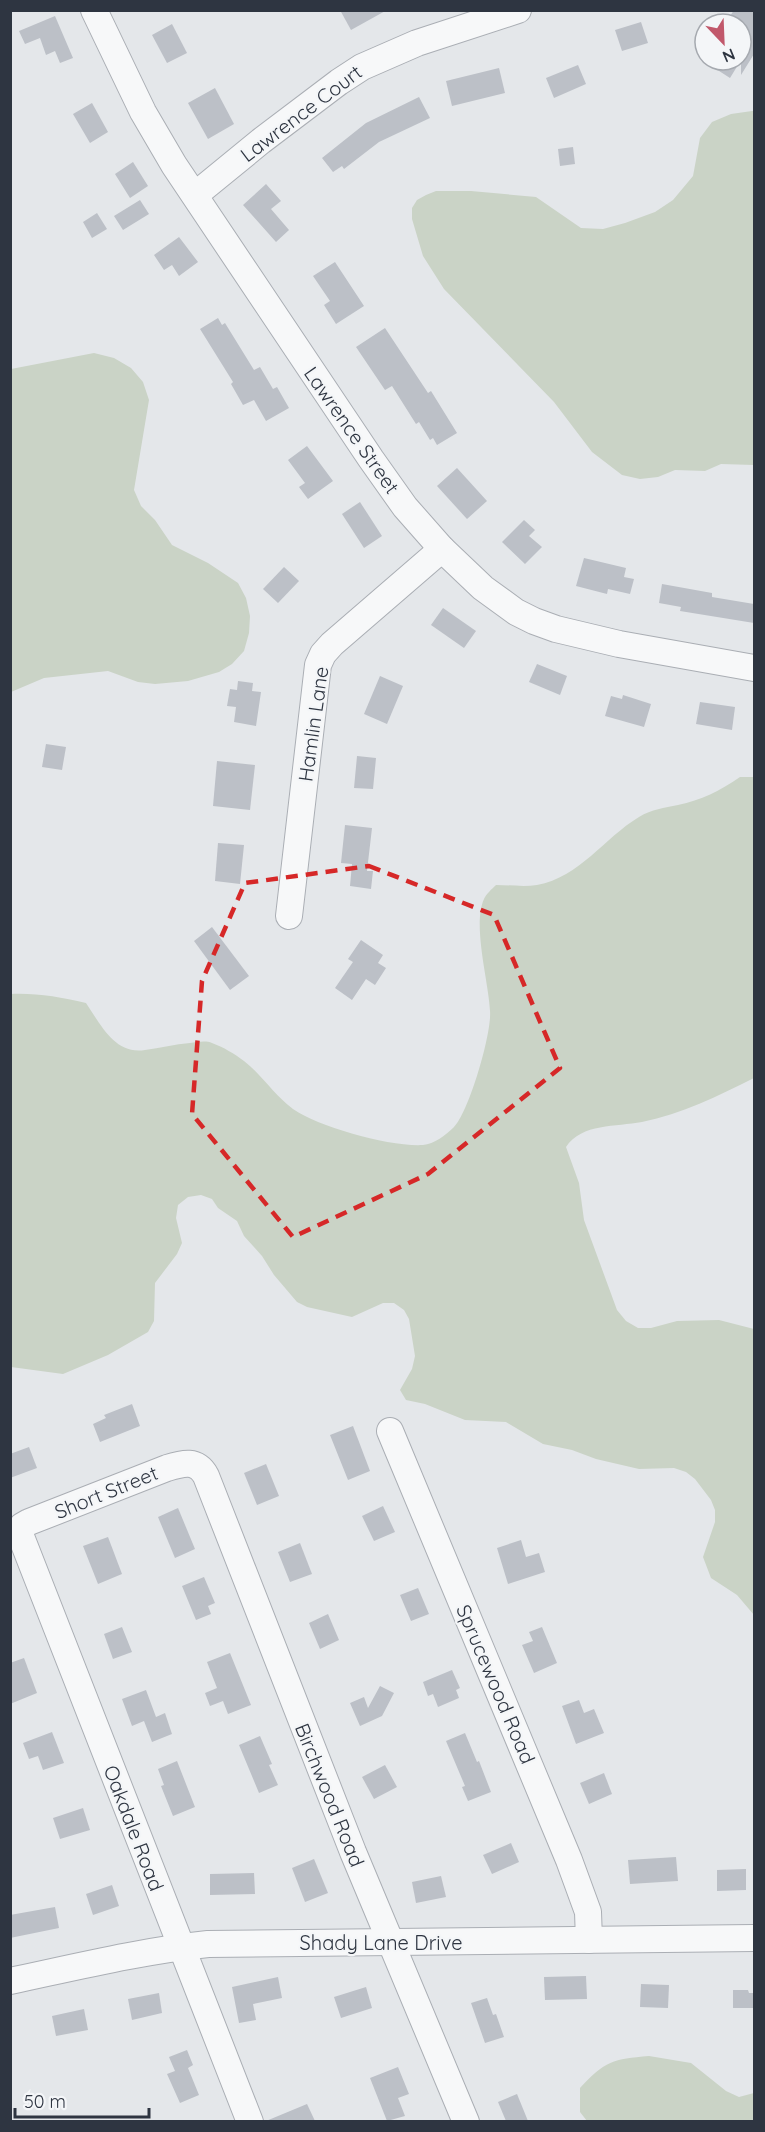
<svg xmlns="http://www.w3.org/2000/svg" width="765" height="2132" font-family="Quicksand,sans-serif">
	<rect width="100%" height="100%" fill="#e4e7ea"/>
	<!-- green -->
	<g fill="#cad3c6">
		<polygon points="752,111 754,111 754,465 721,464 705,471 675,470 658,477 640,479 622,475 592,452 554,402 444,289 423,256 412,219 412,208 417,200 426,195 436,191 471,191 536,197 581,228 603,229 625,223 655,212 673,200 693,176 700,138 712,122 731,114"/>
		<polygon points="94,353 114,358 131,368 143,382 149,400 134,490 141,506 155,520 172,545 208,563 238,583 246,598 250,616 249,633 244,651 232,664 219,672 188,681 155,684 138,682 108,671 44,678 11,692 11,369"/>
		<path d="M740,777H754V1078C718,1096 682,1114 642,1122C616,1127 582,1123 566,1147L579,1183L584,1220L617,1310L626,1321L638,1328H651L677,1321L719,1320L754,1329V1615L737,1595L711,1578L703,1557L715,1522V1510L711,1500L695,1479L686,1472L674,1468L639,1469L596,1459L572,1450L543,1444L506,1422L465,1420L425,1404L406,1400L400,1390L412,1369L415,1356L409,1319L404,1310L394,1303H383L352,1317L307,1307L297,1302L274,1275L262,1256L244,1236L237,1221L218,1208L212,1199L201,1195L188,1197L178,1205L176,1218L182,1243L177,1254L155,1283L154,1321L148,1332L108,1355L63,1374L11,1367V994C37,993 60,997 86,1003C101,1025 115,1055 145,1050C160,1048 175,1044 190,1043C197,1042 206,1040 212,1043C223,1047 235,1054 244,1061C262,1075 274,1095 293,1109C319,1127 390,1147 423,1145C434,1144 446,1135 454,1127C469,1112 492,1033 490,1011C489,983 472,925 484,899C486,894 492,889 496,885C509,885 524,887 537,885C580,877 604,838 639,817C652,809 664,808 678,805C701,800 720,791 740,777Z"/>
		<path d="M649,2056L691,2063L726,2091L739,2097L754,2093V2121H587L580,2112V2088C605,2061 613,2059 649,2056Z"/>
	</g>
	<!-- building -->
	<g fill="#bcc0c7">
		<polygon points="340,10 387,10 351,30"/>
		<polygon points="734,10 754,10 754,54 741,75 741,60 730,78 702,60 741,60 741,24 725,24"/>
		<polygon points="55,16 73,58 60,63 55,51 46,55 40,38 25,44 19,31"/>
		<polygon points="641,22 648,43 622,51 615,30"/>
		<polygon points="172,24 187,53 167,63 152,35"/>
		<polygon points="578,65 586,84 554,98 546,78"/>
		<polygon points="499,68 505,93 452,106 446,81"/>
		<polygon points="215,88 234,124 208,139 188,103"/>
		<polygon points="419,97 430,118 379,142 344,169 342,166 333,172 322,158 366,123"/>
		<polygon points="92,103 108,132 90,143 73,114"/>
		<polygon points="573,147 575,164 560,166 558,149"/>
		<polygon points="133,162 148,186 130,198 115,174"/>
		<polygon points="266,184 281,201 271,209 289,230 276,242 243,205"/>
		<polygon points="140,200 149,214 123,230 114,216"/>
		<polygon points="97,213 107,229 92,238 83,222"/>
		<polygon points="179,237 198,262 179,276 172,265 164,270 154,255"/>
		<polygon points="335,262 364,306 336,324 324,305 330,301 313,276"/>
		<polygon points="218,318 222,325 225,323 254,370 260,367 273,389 277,387 289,408 266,421 254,400 243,405 231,384 233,382 200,329"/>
		<polygon points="385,328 428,393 431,391 457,433 437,445 433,438 430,440 419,422 416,424 392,386 385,390 356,347"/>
		<polygon points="307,446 333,481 308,499 299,487 305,483 288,460"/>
		<polygon points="457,468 487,501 467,519 437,486"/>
		<polygon points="360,502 382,536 364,548 342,514"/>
		<polygon points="524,520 535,530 529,536 542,547 525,564 502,542"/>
		<polygon points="584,558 626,568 624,577 634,579 630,594 608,589 607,594 576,586"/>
		<polygon points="284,567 299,581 278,603 263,589"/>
		<polygon points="662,584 712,593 712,597 754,604 754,623 680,611 681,607 659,603"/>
		<polygon points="443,608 476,631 464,648 431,625"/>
		<polygon points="537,664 567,676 560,695 529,682"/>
		<polygon points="380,676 403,686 387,724 364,714"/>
		<polygon points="238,681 253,683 252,691 261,692 256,726 234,722 236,707 227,706 230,689 237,690"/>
		<polygon points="623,695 651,704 644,727 605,716 611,696 622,699"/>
		<polygon points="700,702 735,707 732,730 696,724"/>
		<polygon points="46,744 66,747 62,770 42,767"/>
		<polygon points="357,756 376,758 373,789 354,788"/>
		<polygon points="217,761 255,765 250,810 213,806"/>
		<polygon points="345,825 372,828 367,871 373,871 371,889 350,886 352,864 341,863"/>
		<polygon points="218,843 244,845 240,884 215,881"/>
		<polygon points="212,927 249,976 230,990 194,941"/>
		<polygon points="361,940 383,955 378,963 386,968 375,985 366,979 352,1000 335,988 353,962 348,959"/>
		<polygon points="132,1404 140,1426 100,1442 93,1424 106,1418 104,1415"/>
		<polygon points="353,1426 370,1471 348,1480 330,1435"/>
		<polygon points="29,1447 37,1468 10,1478 10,1454"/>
		<polygon points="266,1464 279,1496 257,1505 244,1473"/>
		<polygon points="383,1506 395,1532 374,1541 362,1516"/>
		<polygon points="178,1508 195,1549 175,1558 158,1517"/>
		<polygon points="108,1537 122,1574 98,1584 83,1546"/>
		<polygon points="521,1540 526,1557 539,1553 545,1572 508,1584 497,1548"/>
		<polygon points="300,1543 312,1574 290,1582 278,1552"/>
		<polygon points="204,1577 215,1603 208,1606 211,1614 196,1620 182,1586"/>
		<polygon points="418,1588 429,1614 411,1621 400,1595"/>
		<polygon points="328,1614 339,1640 320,1649 309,1623"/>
		<polygon points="122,1627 132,1652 113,1659 104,1634"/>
		<polygon points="542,1627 557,1663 534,1673 522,1645 533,1641 529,1632"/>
		<polygon points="230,1653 251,1705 228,1714 223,1701 210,1706 205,1693 217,1688 207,1662"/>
		<polygon points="24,1658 37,1693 10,1704 10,1663"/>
		<polygon points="452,1670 460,1688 456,1690 459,1698 438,1707 433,1694 428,1696 423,1682"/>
		<polygon points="380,1686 394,1693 382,1716 360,1726 350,1703 364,1697 368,1708"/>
		<polygon points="146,1690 156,1717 165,1713 172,1734 152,1742 144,1721 132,1726 122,1699"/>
		<polygon points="579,1700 584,1713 594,1709 604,1733 576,1744 562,1706"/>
		<polygon points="52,1732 64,1763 43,1770 38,1756 29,1759 23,1743"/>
		<polygon points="465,1733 477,1762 479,1761 491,1792 468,1801 462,1787 465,1786 446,1741"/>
		<polygon points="260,1736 272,1764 269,1765 278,1785 259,1793 239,1745"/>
		<polygon points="177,1761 195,1807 173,1816 161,1786 164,1785 158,1769"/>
		<polygon points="385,1765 397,1787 374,1799 362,1777"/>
		<polygon points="604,1773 612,1794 589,1804 580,1783"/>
		<polygon points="83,1808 90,1830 60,1839 53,1818"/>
		<polygon points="511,1843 519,1862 492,1874 483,1855"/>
		<polygon points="676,1857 678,1881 630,1884 628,1860"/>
		<polygon points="314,1859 328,1893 305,1902 292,1868"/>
		<polygon points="746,1869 746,1890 717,1891 717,1870"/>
		<polygon points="254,1873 255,1894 210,1895 210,1874"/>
		<polygon points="441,1876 446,1897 416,1903 412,1882"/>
		<polygon points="112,1885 119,1906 93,1915 86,1894"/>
		<polygon points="55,1907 59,1928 10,1938 10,1915"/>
		<polygon points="586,1976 587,1999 545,2000 544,1977"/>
		<polygon points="278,1977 282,1998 253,2004 256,2020 239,2023 232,1987"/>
		<polygon points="641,1984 669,1985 668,2008 640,2007"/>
		<polygon points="366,1987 372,2008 341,2018 334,1997"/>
		<polygon points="733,1990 748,1990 749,1993 754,1993 754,2008 733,2008"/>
		<polygon points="159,1993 162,2013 132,2020 128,1999"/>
		<polygon points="487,1998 493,2015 496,2014 504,2037 485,2043 471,2003"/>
		<polygon points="84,2009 88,2030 56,2036 52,2016"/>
		<polygon points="187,2050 193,2065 188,2068 199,2095 180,2103 167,2074 175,2071 169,2057"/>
		<polygon points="398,2067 409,2094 398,2098 405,2116 387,2121 370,2078"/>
		<polygon points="517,2094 528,2121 506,2121 498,2102"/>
		<polygon points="307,2104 315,2121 266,2121"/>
	</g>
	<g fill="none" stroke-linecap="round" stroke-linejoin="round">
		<defs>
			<g id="minor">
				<polyline points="94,10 143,112 174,165 371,459 405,507 442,549 483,588 516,612 534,621 556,629 619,644 754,668"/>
				<polyline points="195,195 261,141 339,82 362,67 417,43 518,10"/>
				<polyline points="289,916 318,665 323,654 332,644 442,549"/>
				<polyline points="390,1431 569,1860 588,1912 589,1940"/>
				<path d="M10,1981C76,1967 141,1951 208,1944L754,1938"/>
				<path d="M250,2122L20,1534L22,1526L29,1522L167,1468C183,1463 197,1459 206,1476L353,1852L466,2122"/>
			</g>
		</defs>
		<!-- minor casing -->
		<use href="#minor" stroke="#aaaeb4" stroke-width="28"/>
		<!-- minor -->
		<use href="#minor" stroke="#f7f8f9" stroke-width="26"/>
	</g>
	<!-- marked area -->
	<path fill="none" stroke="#d62828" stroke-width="4.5" stroke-dasharray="12 8" stroke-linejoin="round" d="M369,866L494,915L560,1068L428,1174L293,1237L192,1114L202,981L245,883Z"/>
	<g text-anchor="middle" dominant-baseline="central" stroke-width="4.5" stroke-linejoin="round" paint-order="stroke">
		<!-- street labels -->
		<g font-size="20" fill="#2e3541" stroke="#f4f6f8">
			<text transform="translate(301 113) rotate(-37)">Lawrence Court</text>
			<text transform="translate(352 430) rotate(55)">Lawrence Street</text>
			<text transform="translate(313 724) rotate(-82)">Hamlin Lane</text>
			<text transform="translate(106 1492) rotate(-22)">Short Street</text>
			<text transform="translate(496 1684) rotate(67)">Sprucewood Road</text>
			<text transform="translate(330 1795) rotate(68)">Birchwood Road</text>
			<text transform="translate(134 1828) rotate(69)">Oakdale Road</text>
			<text x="381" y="1942">Shady Lane Drive</text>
		</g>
	</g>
	<!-- border -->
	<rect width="765" height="2132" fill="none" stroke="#2e3541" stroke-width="24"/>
	<!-- north arrow -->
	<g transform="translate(723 42) rotate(157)"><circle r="28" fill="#f4f6f8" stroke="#a5a9af" stroke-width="1.5"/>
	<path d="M0-4.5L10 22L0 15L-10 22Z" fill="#c1586b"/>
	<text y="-9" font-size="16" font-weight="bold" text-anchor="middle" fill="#2e3541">N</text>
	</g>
	<!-- scale -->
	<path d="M15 2108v9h134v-9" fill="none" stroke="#2e3541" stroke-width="3"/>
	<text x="24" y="2108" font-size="18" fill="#2e3541" stroke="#f4f6f8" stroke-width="4.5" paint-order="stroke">50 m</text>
</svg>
